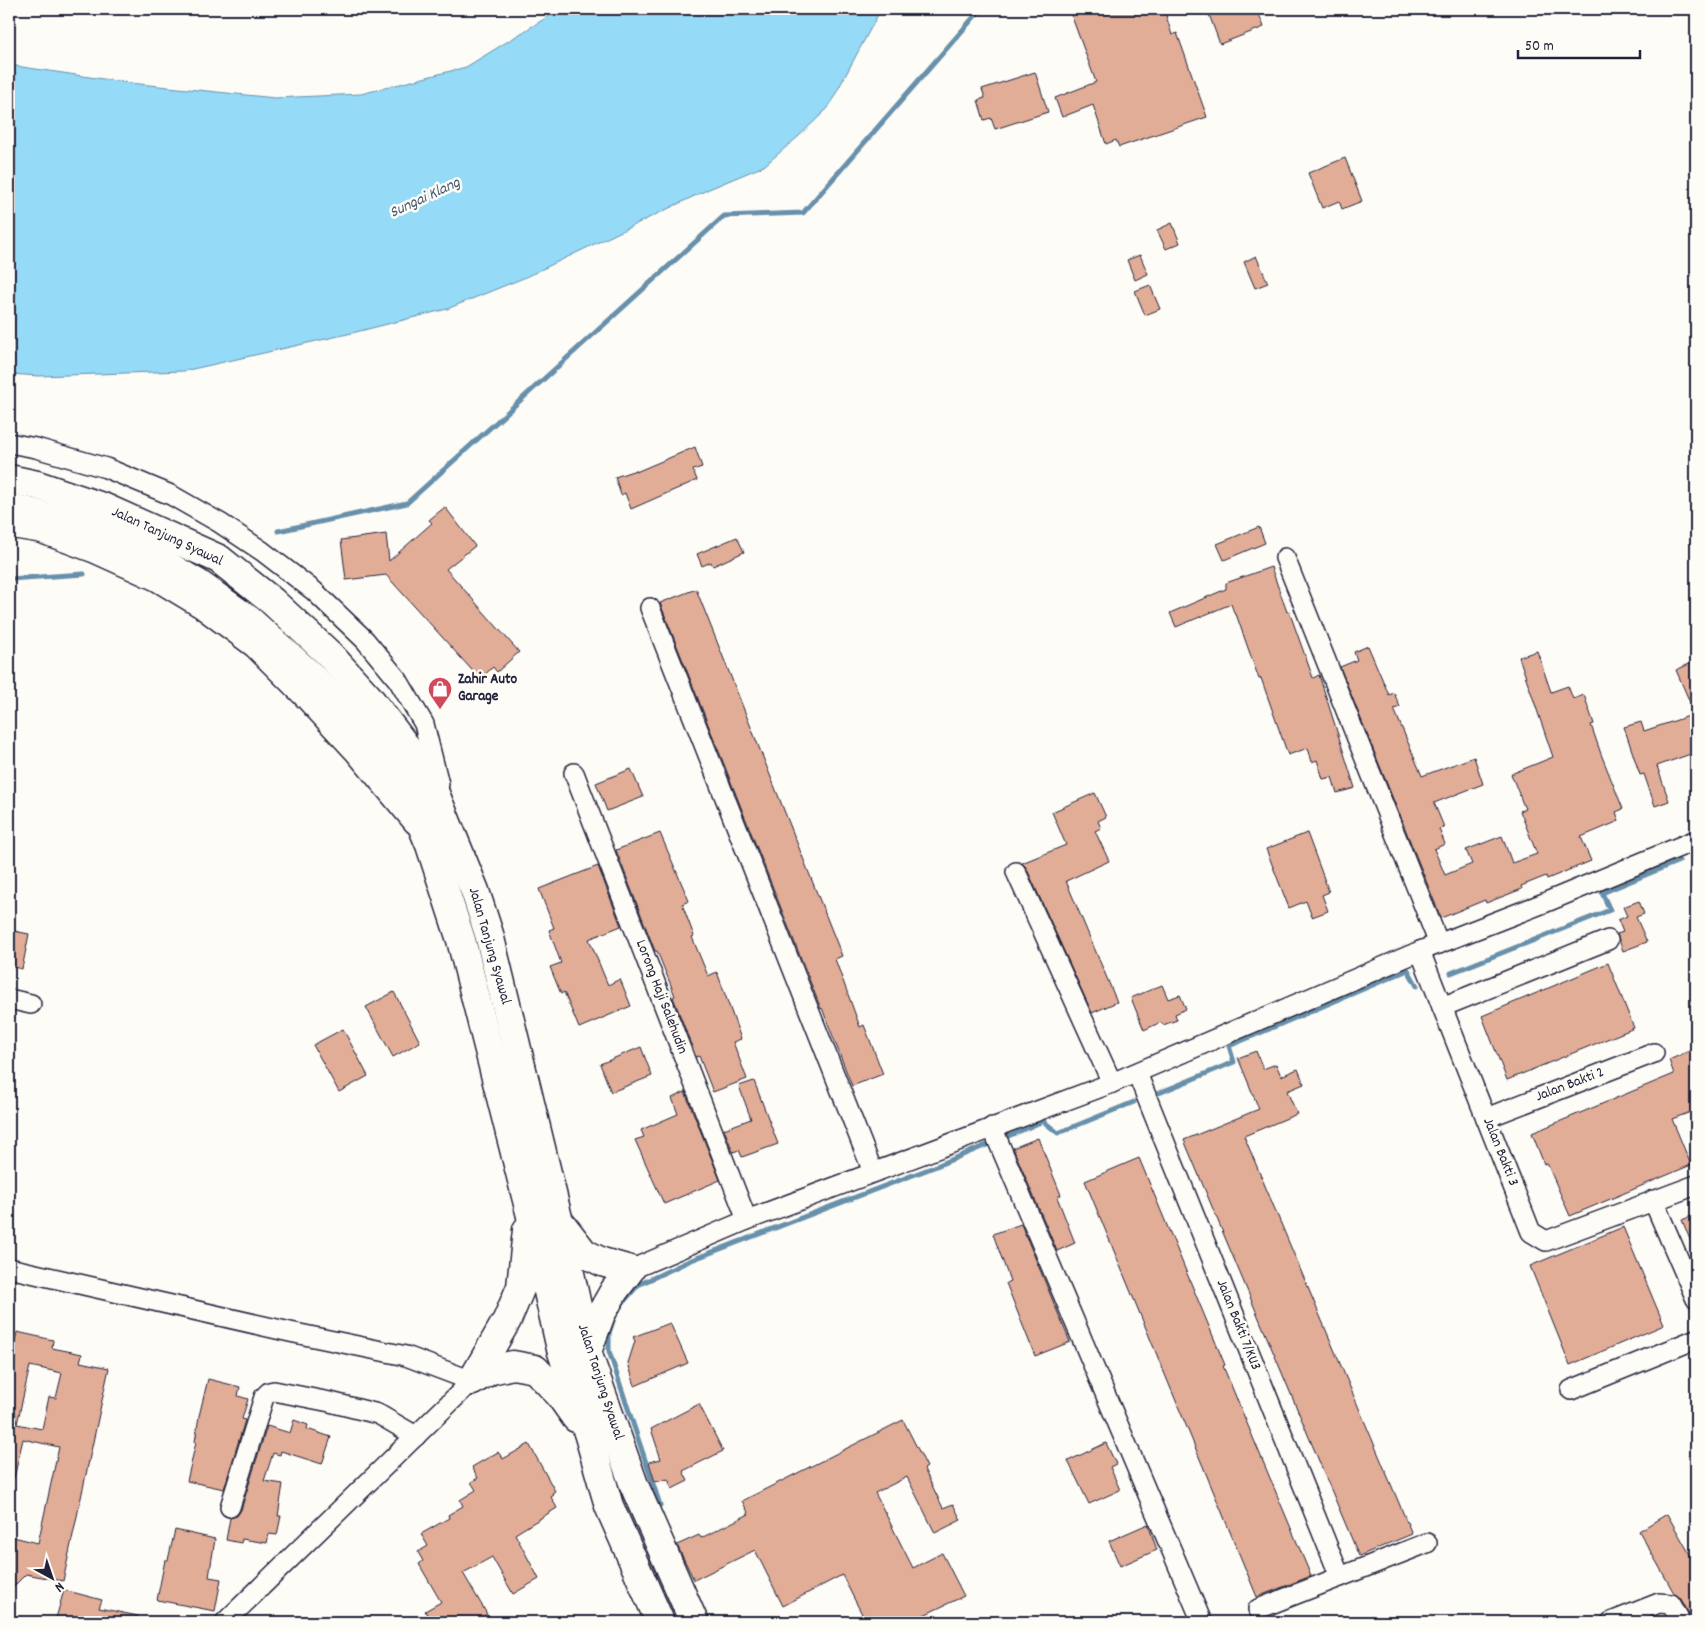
<svg xmlns="http://www.w3.org/2000/svg" width="1705" height="1631" font-family="Dekko,sans-serif">
	<rect width="100%" height="100%" fill="#fdfcf7"/>
	<filter id="ink" filterUnits="userSpaceOnUse"><feTurbulence type="fractalNoise" baseFrequency=".02" numOctaves="2"/><feDisplacementMap in="SourceGraphic" scale="10" xChannelSelector="R" yChannelSelector="G"/><feConvolveMatrix kernelMatrix="1 2 1 2 8 2 1 2 1" color-interpolation-filters="sRGB"/></filter>
	<g filter="url(#ink)">
		<!-- water -->
		<polygon fill="#95daf6" stroke="#6790ab" points="557,9 881,9 828,108 799,136 764,166 709,189 526,277 447,309 352,333 184,371 39,376 9,374 9,65 130,83 275,98 361,94 466,67 549,16"/>
		<g fill="none" stroke-linecap="round" stroke-linejoin="round">
			<!-- stream -->
			<g stroke="#6790ab" stroke-width="5">
				<polyline points="278,531 407,503 724,216 803,213 981,9"/>
				<polyline points="9,579 84,574"/>
				<polyline points="1451,973 1610,910 1602,893 1679,861"/>
				<polyline points="1159,1093 1234,1062 1229,1046 1408,970 1417,986"/>
				<polyline points="1006,1137 1043,1121 1058,1133 1134,1102"/>
				<polyline points="619,1307 638,1285 689,1261 934,1167 989,1144"/>
				<polyline points="615,1315 609,1333 609,1351 660,1505"/>
			</g>
		</g>
		<!-- building -->
		<g fill="#e2ad97" stroke="#22223b" fill-rule="evenodd">
			<polygon points="1069,9 1164,9 1172,35 1177,33 1207,117 1119,147 1116,140 1106,144 1093,105 1062,117 1055,98 1096,82"/>
			<polygon points="1207,9 1257,9 1264,27 1220,44"/>
			<polygon points="1035,72 1048,112 995,129 991,118 984,120 978,100 985,98 982,89"/>
			<polygon points="1345,158 1362,201 1342,209 1339,201 1322,208 1308,173"/>
			<polygon points="1172,223 1180,243 1166,249 1157,230"/>
			<polygon points="1140,255 1148,274 1135,280 1127,260"/>
			<polygon points="1256,256 1268,283 1255,288 1244,262"/>
			<polygon points="1150,285 1160,309 1145,315 1135,291"/>
			<polygon points="695,447 702,467 693,470 697,480 631,509 625,493 621,495 615,477 636,470 636,472"/>
			<polygon points="445,507 475,546 446,569 519,652 497,672 493,667 480,679 386,575 346,580 341,540 386,534 389,561 432,523 429,520"/>
			<polygon points="1259,527 1265,543 1224,560 1217,544"/>
			<polygon points="737,537 744,552 713,566 711,562 702,566 697,554"/>
			<polygon points="1271,567 1287,612 1289,611 1313,678 1319,675 1355,788 1337,793 1332,777 1323,779 1317,760 1312,762 1308,748 1288,755 1261,678 1259,679 1236,614 1235,615 1231,604 1176,627 1170,613 1226,589 1226,583"/>
			<polygon points="696,589 842,956 835,959 860,1027 864,1025 883,1074 852,1086 822,1008 821,1009 660,603"/>
			<polygon points="1368,646 1389,695 1394,693 1400,707 1394,709 1422,776 1474,757 1483,784 1434,803 1444,827 1439,829 1445,844 1434,849 1445,875 1472,864 1466,850 1502,836 1512,863 1537,854 1520,811 1525,809 1511,774 1553,757 1519,657 1537,651 1551,692 1568,686 1573,699 1584,695 1594,724 1591,725 1601,754 1623,809 1616,812 1619,821 1581,837 1591,861 1547,879 1546,876 1521,886 1522,889 1486,903 1485,900 1441,918 1340,667 1357,660 1354,652"/>
			<polygon points="1696,661 1696,752 1657,766 1669,801 1655,806 1644,774 1640,775 1624,727 1641,722 1644,731 1695,714 1676,670"/>
			<polygon points="631,769 643,797 607,811 596,783"/>
			<polygon points="1095,793 1106,817 1098,821 1101,828 1095,831 1109,861 1066,881 1117,1002 1092,1013 1026,867 1022,863 1066,845 1052,812"/>
			<polygon points="660,833 689,901 682,904 694,936 692,937 708,976 717,972 741,1039 733,1042 747,1079 713,1092 699,1056 696,1057 673,997 675,996 670,983 657,951 655,951 616,850"/>
			<polygon points="1307,833 1329,892 1322,895 1328,911 1312,917 1306,901 1289,908 1266,849"/>
			<polygon points="598,866 621,926 589,939 608,985 620,979 631,1006 579,1028 564,992 561,994 550,967 561,963 549,930 554,928 539,889"/>
			<polygon points="1639,901 1644,914 1636,917 1647,942 1623,951 1617,934 1623,932 1618,920 1627,916 1623,907"/>
			<polygon points="9,930 29,934 22,969 9,966"/>
			<polygon points="1608,963 1634,1028 1507,1080 1482,1016"/>
			<polygon points="1162,985 1168,999 1180,995 1186,1009 1175,1014 1177,1020 1163,1025 1161,1022 1144,1030 1131,998"/>
			<polygon points="394,992 420,1042 393,1057 366,1007"/>
			<polygon points="343,1029 368,1076 339,1092 313,1045"/>
			<polygon points="641,1047 652,1076 611,1092 600,1064"/>
			<polygon points="1696,1048 1696,1110 1672,1119 1691,1165 1570,1216 1547,1163 1544,1164 1532,1133 1674,1074 1669,1060"/>
			<polygon points="1256,1051 1263,1069 1276,1064 1281,1076 1298,1069 1304,1084 1287,1091 1297,1114 1244,1136 1412,1534 1359,1556 1184,1140 1259,1109 1238,1058"/>
			<polygon points="754,1081 778,1144 742,1157 739,1150 733,1152 724,1129 751,1119 739,1086"/>
			<polygon points="685,1092 720,1180 664,1204 635,1140 644,1137 641,1130 678,1114 672,1098"/>
			<polygon points="1038,1138 1061,1195 1057,1197 1075,1243 1057,1251 1013,1148"/>
			<polygon points="1139,1158 1225,1365 1223,1366 1236,1397 1311,1576 1257,1597 1085,1181"/>
			<polygon points="1696,1214 1696,1254 1682,1220"/>
			<polygon points="1021,1224 1070,1342 1035,1356 1006,1283 1010,1281 993,1234"/>
			<polygon points="1623,1227 1664,1325 1570,1365 1530,1266"/>
			<polygon points="670,1323 688,1363 635,1386 628,1363 635,1341 633,1337"/>
			<path d="M17,1332L53,1340L52,1348L82,1354L80,1362L109,1368L63,1581L26,1574L9,1591V1536L38,1543L59,1447L23,1439L14,1478L9,1477V1345L14,1346ZM30,1366L62,1373L56,1398L49,1397L42,1429L17,1424Z"/>
			<polygon points="208,1379 240,1387 238,1396 248,1399 242,1419 245,1420 224,1489 187,1481 196,1442 195,1442 199,1416"/>
			<polygon points="699,1404 723,1451 683,1471 688,1481 672,1489 668,1479 655,1482 649,1462 661,1459 651,1429"/>
			<polygon points="294,1420 308,1425 307,1429 331,1437 322,1464 281,1451 280,1455 273,1453 264,1481 283,1484 278,1516 281,1516 277,1535 269,1534 267,1543 242,1539 241,1543 226,1540 230,1518 237,1516 241,1510 267,1426 290,1433"/>
			<polygon points="903,1420 927,1467 924,1469 943,1508 953,1504 961,1520 935,1533 907,1477 875,1493 913,1568 942,1553 964,1596 909,1622 866,1622 842,1575 783,1606 755,1550 694,1580 677,1545 699,1535 701,1538 749,1514 742,1501"/>
			<polygon points="1106,1443 1116,1464 1110,1467 1120,1490 1089,1504 1068,1461"/>
			<polygon points="529,1444 555,1491 552,1493 554,1495 551,1497 557,1508 515,1534 539,1579 513,1594 492,1557 463,1573 487,1614 473,1622 432,1622 425,1611 441,1602 419,1564 423,1561 418,1552 428,1546 421,1534 449,1518 448,1515 463,1506 460,1500 476,1490 471,1482 478,1478 472,1467 498,1452 503,1459"/>
			<polygon points="1667,1514 1696,1565 1696,1622 1692,1622 1691,1617 1681,1599 1674,1593 1639,1531"/>
			<polygon points="1148,1524 1157,1550 1120,1566 1109,1541"/>
			<polygon points="175,1530 215,1539 209,1577 221,1579 215,1611 157,1600 165,1560 168,1560"/>
			<polygon points="64,1590 102,1600 99,1608 138,1616 137,1622 55,1622"/>
		</g>
		<g fill="none" stroke-linecap="round" stroke-linejoin="round">
			<defs>
				<g id="street">
					<polyline points="9,443 36,448 106,468 171,495 220,523 262,551 314,591 365,640 398,680 424,724 439,784"/>
					<polyline points="9,528 40,533 94,553 156,581 199,607 254,648 303,697 354,752 414,824"/>
					<polyline points="1285,558 1439,944"/>
					<polyline points="650,608 873,1172"/>
					<polyline points="574,773 747,1220"/>
					<polyline points="1016,872 1112,1083"/>
					<polyline points="1420,951 1531,1232 1546,1241 1696,1185"/>
					<polyline points="9,999 31,1004"/>
					<polyline points="1442,1007 1608,940"/>
					<polyline points="1137,1073 1340,1577"/>
					<polyline points="1486,1118 1654,1053"/>
					<polyline points="992,1127 1202,1622"/>
					<polyline points="1653,1200 1696,1299"/>
					<polyline points="9,1268 290,1332 406,1356 472,1381 225,1622"/>
					<polyline points="630,1270 747,1220 1112,1083 1420,951 1544,903 1696,840"/>
					<polyline points="1571,1390 1696,1339"/>
					<polyline points="230,1507 264,1397 269,1392 274,1391 330,1402 378,1414 416,1436"/>
					<polyline points="1258,1609 1427,1543"/>
					<polyline points="1611,1622 1659,1603 1671,1604 1681,1622"/>
				</g>
				<g id="primary">
					<polyline points="9,479 37,485 105,508 219,559 273,602 329,654 369,698 427,774 475,891 489,934 558,1218 587,1352 634,1485 694,1622"/>
					<polyline points="9,507 30,512 97,533 146,553 197,583 249,620 310,675 349,715 406,787 430,845 461,940 530,1212 561,1349 589,1436 609,1506 660,1622"/>
					<polyline points="563,1226 584,1253 602,1262 630,1270 614,1291 601,1314 587,1352"/>
					<polyline points="472,1381 507,1320 521,1287 527,1230"/>
					<polyline points="472,1381 491,1370 513,1365 535,1369 559,1394 576,1418"/>
				</g>
			</defs>
			<!-- street casing -->
			<use href="#street" stroke="#22223b" stroke-width="22"/>
			<!-- primary casing -->
			<use href="#primary" stroke="#22223b" stroke-width="31"/>
			<!-- street -->
			<use href="#street" stroke="#fdfcf7" stroke-width="19"/>
			<!-- primary -->
			<use href="#primary" stroke="#fdfcf7" stroke-width="28"/>
		</g>
	</g>
	<!-- icons -->
	<defs>
		<symbol id="shop-pin" viewBox="-11 -11 22 30"><path d="M0 17L-7.5 6A9.5 9.5 0 1 1 7.5 6Z" fill="#d1495b" stroke="#fdfcf7"/><path d="M-5-2.5h2.3a2.7 3.5 0 0 1 5.4 0H5L5.5 6h-11ZM-1.5-2.5h3a1.5 2.3 0 0 0-3 0Z" fill="#fff"/></symbol>
	</defs>
	<g fill-rule="evenodd">
		<use href="#shop-pin" x="426" y="675" width="28" height="38"/>
	</g>
	<g text-anchor="middle" dominant-baseline="central" stroke-width="5" stroke-linejoin="round" paint-order="stroke">
		<!-- street labels -->
		<g font-size="15" fill="#22223b" stroke="#fdfcf7">
			<text transform="translate(167 537) rotate(25)">Jalan Tanjung Syawal</text>
			<text transform="translate(489 946) rotate(74)">Jalan Tanjung Syawal</text>
			<text transform="translate(661 997) rotate(69)">Lorong Haji Salehudin</text>
			<text transform="translate(1570 1085) rotate(-21)">Jalan Bakti 2</text>
			<text transform="translate(1500 1152) rotate(68)">Jalan Bakti 3</text>
			<text transform="translate(1238 1325) rotate(68)">Jalan Bakti 7/KU3</text>
			<text transform="translate(600 1382) rotate(72)">Jalan Tanjung Syawal</text>
		</g>
		<!-- poi labels -->
		<g font-size="15" font-weight="bold" fill="#22223b" stroke="#fdfcf7" text-anchor="start">
			<text x="458" y="680">Zahir Auto<tspan x="458" dy="17">Garage</tspan></text>
		</g>
		<!-- water labels -->
		<g font-size="16" font-style="italic" fill="#445973" stroke="#fdfcf7">
			<text transform="translate(425 198) rotate(-25)">Sungai Klang</text>
		</g>
	</g>
	<!-- margin -->
	<rect width="1705" height="1631" fill="none" stroke="#fdfcf7" stroke-width="30"/>
	<rect x="15" y="15" width="1675" height="1601" fill="none" stroke="#22223b" stroke-width="2" filter="url(#ink)"/>
	<!-- north arrow -->
	<g transform="translate(52 1578) rotate(140)" stroke="#fdfcf7" stroke-width="4" paint-order="stroke">
	<path d="M0-4L9 19L0 12L-9 19Z" fill="#22223b"/>
	<text y="-8" font-size="14" font-weight="bold" text-anchor="middle" fill="#22223b">N</text>
	</g>
	<!-- scale -->
	<path d="M1518 50v8h122v-8" fill="none" stroke="#22223b" stroke-width="2.5"/>
	<text x="1525" y="50" font-size="15" fill="#22223b" stroke="#fdfcf7" stroke-width="4" paint-order="stroke">50 m</text>
</svg>
